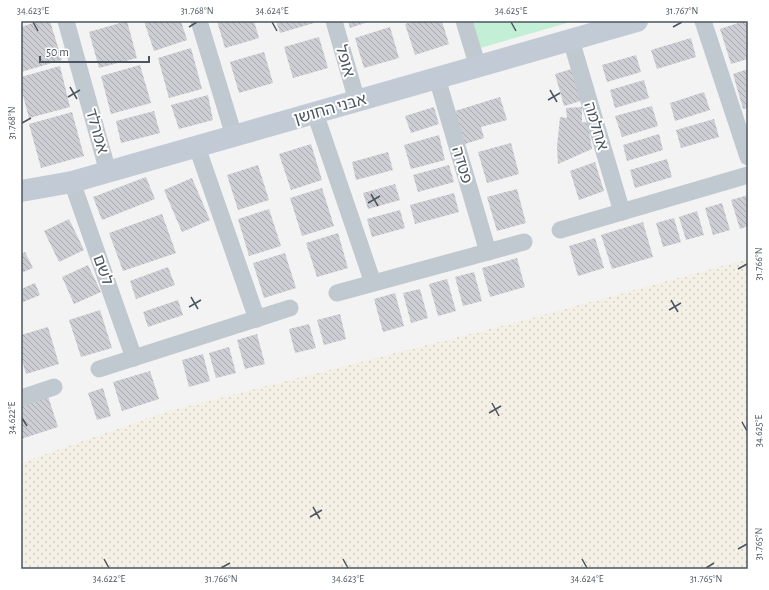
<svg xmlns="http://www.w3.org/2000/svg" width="769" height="590" font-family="'Alegreya Sans','Noto Sans Hebrew',sans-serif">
	<defs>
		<pattern id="sand-dots" width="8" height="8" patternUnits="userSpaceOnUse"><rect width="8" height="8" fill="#f4f0e5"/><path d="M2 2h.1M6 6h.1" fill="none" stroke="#d3d0c7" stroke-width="1.8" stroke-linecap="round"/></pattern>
		<pattern id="building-back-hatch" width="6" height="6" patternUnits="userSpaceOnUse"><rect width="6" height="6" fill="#cdced4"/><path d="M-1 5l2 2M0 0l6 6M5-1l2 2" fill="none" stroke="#a8aaaf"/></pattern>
	</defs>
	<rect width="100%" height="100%" fill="#f4f3f3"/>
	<!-- sand -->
	<polygon fill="url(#sand-dots)" points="748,259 748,569 21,569 21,463 165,412 532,318"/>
	<!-- park -->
	<polygon fill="#c4efd7" points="470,21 574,21 477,49"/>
	<!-- building -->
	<g fill="url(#building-back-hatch)">
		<polygon points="39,21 50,21 62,60 21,72 21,27"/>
		<polygon points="127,21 137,58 99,68 89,32"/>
		<polygon points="144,21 181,21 187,40 154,51"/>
		<polygon points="217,21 254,21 259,38 225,48"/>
		<polygon points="276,21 314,21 314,23 280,33"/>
		<polygon points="348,21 371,21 350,28"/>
		<polygon points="415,21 442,21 449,44 415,55 405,24"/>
		<polygon points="744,21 748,21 748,59 731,64 720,29"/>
		<polygon points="390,27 399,58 364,68 355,38"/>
		<polygon points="319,37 328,68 293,78 284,47"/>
		<polygon points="691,38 696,57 657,69 651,50"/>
		<polygon points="191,48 202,89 169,98 158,58"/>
		<polygon points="264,52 273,83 239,93 230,62"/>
		<polygon points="636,55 641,72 607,82 602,65"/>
		<polygon points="140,65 151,103 111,114 101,76"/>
		<polygon points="60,66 70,107 29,118 21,88 21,77"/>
		<polygon points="575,68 584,100 564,106 555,74"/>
		<polygon points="748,69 748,108 743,109 733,74"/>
		<polygon points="644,80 649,98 615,108 610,90"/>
		<polygon points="704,92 710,110 675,121 670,103"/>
		<polygon points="208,95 213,120 179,129 171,105"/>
		<polygon points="500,97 507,120 481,127 484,138 465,144 455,111"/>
		<polygon points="652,106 658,126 622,137 615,116"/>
		<polygon points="434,107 439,124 411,133 405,116"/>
		<polygon points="582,107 582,122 588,123 592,149 558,164 557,147 560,117 567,118 566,108"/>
		<polygon points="154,111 160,133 121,143 116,121"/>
		<polygon points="72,112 84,156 41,168 29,124"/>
		<polygon points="714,119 719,137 681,148 676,130"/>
		<polygon points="659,134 663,150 627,161 623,145"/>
		<polygon points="439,135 445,160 411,169 404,145"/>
		<polygon points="511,143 519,174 487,183 478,152"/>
		<polygon points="311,144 322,180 291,190 279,154"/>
		<polygon points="388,152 393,170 356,180 352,162"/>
		<polygon points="667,159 672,177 635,188 630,170"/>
		<polygon points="595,162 604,191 579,200 570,171"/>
		<polygon points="258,165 269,200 238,210 227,175"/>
		<polygon points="449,165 454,182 418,192 413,175"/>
		<polygon points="146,177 155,199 102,220 93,197"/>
		<polygon points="192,178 210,220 182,232 164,190"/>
		<polygon points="395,184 400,200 368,209 363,193"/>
		<polygon points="322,188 334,226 302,236 290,198"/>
		<polygon points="517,189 526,223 497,231 487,197"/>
		<polygon points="454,193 459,212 415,224 410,205"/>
		<polygon points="748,195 748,226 740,229 731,200"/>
		<polygon points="722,203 730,230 713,235 705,208"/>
		<polygon points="269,209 281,246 249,256 238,219"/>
		<polygon points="400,210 405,228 372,237 367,219"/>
		<polygon points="697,211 704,235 686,240 679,217"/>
		<polygon points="162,214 176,253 123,271 109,233"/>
		<polygon points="674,218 681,242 663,247 656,223"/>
		<polygon points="69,219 84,250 59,262 44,231"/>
		<polygon points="643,222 653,257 612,269 601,235"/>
		<polygon points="338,233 348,268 317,277 306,243"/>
		<polygon points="595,238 604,268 578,276 569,246"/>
		<polygon points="25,252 33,268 21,273 21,254"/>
		<polygon points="285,253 296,288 264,298 253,263"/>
		<polygon points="517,258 525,287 490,297 482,268"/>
		<polygon points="88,265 101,292 74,304 62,277"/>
		<polygon points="168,267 175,285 136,299 130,281"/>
		<polygon points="474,272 482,301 463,306 455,277"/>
		<polygon points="447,279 456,311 438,316 429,284"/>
		<polygon points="35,283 40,295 21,303 21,289"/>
		<polygon points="420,289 428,318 411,323 403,293"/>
		<polygon points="395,293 404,326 383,332 374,299"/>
		<polygon points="178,300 183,315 148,327 143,312"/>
		<polygon points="100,310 112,348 81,357 69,320"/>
		<polygon points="340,314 346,339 324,345 317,320"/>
		<polygon points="309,324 316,348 295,353 289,329"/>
		<polygon points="48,327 59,364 26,374 21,356 21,335"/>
		<polygon points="257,334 265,364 245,369 237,340"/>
		<polygon points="229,347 236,373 216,378 209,353"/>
		<polygon points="203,354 210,381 189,387 182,360"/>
		<polygon points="150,371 159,399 122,411 113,382"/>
		<polygon points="103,388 111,416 97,420 88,393"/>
		<polygon points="47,393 58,427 21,439 21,402"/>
	</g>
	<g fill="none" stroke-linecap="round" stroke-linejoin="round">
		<!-- street -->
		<g stroke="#c1c9d0" stroke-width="17">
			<polyline points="66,21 108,172"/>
			<polyline points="199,21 234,136"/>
			<polyline points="334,21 357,101"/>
			<polyline points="464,21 478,67"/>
			<polyline points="703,21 748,157"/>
			<polyline points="571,40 622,212"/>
			<polyline points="437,78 488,252"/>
			<polyline points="315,113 373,283"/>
			<polyline points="197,147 257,319"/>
			<polyline points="72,182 134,358"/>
			<polyline points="560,230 748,175"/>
			<polyline points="337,293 524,242"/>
			<polyline points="99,369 290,308"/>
			<polyline points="21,398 54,387"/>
		</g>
		<!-- secondary -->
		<polyline stroke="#c1cad5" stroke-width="22" points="21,191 72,182 637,21"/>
	</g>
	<!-- ticks -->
	<path fill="none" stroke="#4b555f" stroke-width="1.5" d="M33,22L38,31M272,22L277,31M511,22L516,31M189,27L197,22M673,27L682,22M70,87L77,99M550,90L557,102M68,97L80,90M548,100L560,93M22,123L31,118M371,194L378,206M368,203L380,196M738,269L747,264M191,297L198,309M671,300L678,312M189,307L201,300M669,310L681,303M492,403L499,416M489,413L501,406M22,418L27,426M742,422L747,431M313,507L320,519M310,517L322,510M738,549L747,544M104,559L109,568M343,559L348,568M582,559L587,568M221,568L230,563M706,568L714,563"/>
	<g text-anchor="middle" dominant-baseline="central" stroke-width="4" stroke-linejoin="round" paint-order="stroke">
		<!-- street labels -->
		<g font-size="16" fill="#4b555f" stroke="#fff">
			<text transform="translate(345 61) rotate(74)">אופל</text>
			<text transform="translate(330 109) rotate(-16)">אבני החושן</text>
			<text transform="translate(596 126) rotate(73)">אחלמה</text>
			<text transform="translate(97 131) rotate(74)">אמרלד</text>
			<text transform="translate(462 165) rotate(74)">פטדה</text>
			<text transform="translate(103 270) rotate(70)">לשם</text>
		</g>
	</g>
	<!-- border -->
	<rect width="769" height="590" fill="none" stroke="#ffffff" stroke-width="44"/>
	<!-- scale -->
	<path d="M40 56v6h109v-6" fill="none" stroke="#4b555f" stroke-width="2"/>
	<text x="46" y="56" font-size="12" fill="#4b555f" stroke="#ffffff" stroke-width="3" paint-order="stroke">50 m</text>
	<rect x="22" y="22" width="725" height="546" fill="none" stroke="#4b555f" stroke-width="1.5"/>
	<g font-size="10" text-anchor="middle" fill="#4b555f">
		<text x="33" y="14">34.623°E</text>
		<text x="197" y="14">31.768°N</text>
		<text x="272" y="14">34.624°E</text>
		<text x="511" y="14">34.625°E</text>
		<text x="682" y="14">31.767°N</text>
		<text transform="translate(11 123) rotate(-90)" y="4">31.768°N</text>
		<text transform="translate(758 264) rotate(-90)" y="4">31.766°N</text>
		<text transform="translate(11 418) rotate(-90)" y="4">34.622°E</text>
		<text transform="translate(758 431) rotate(-90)" y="4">34.625°E</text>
		<text transform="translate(758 544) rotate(-90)" y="4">31.765°N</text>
		<text x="109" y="582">34.622°E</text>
		<text x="221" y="582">31.766°N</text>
		<text x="348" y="582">34.623°E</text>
		<text x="587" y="582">34.624°E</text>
		<text x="706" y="582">31.765°N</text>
	</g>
</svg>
